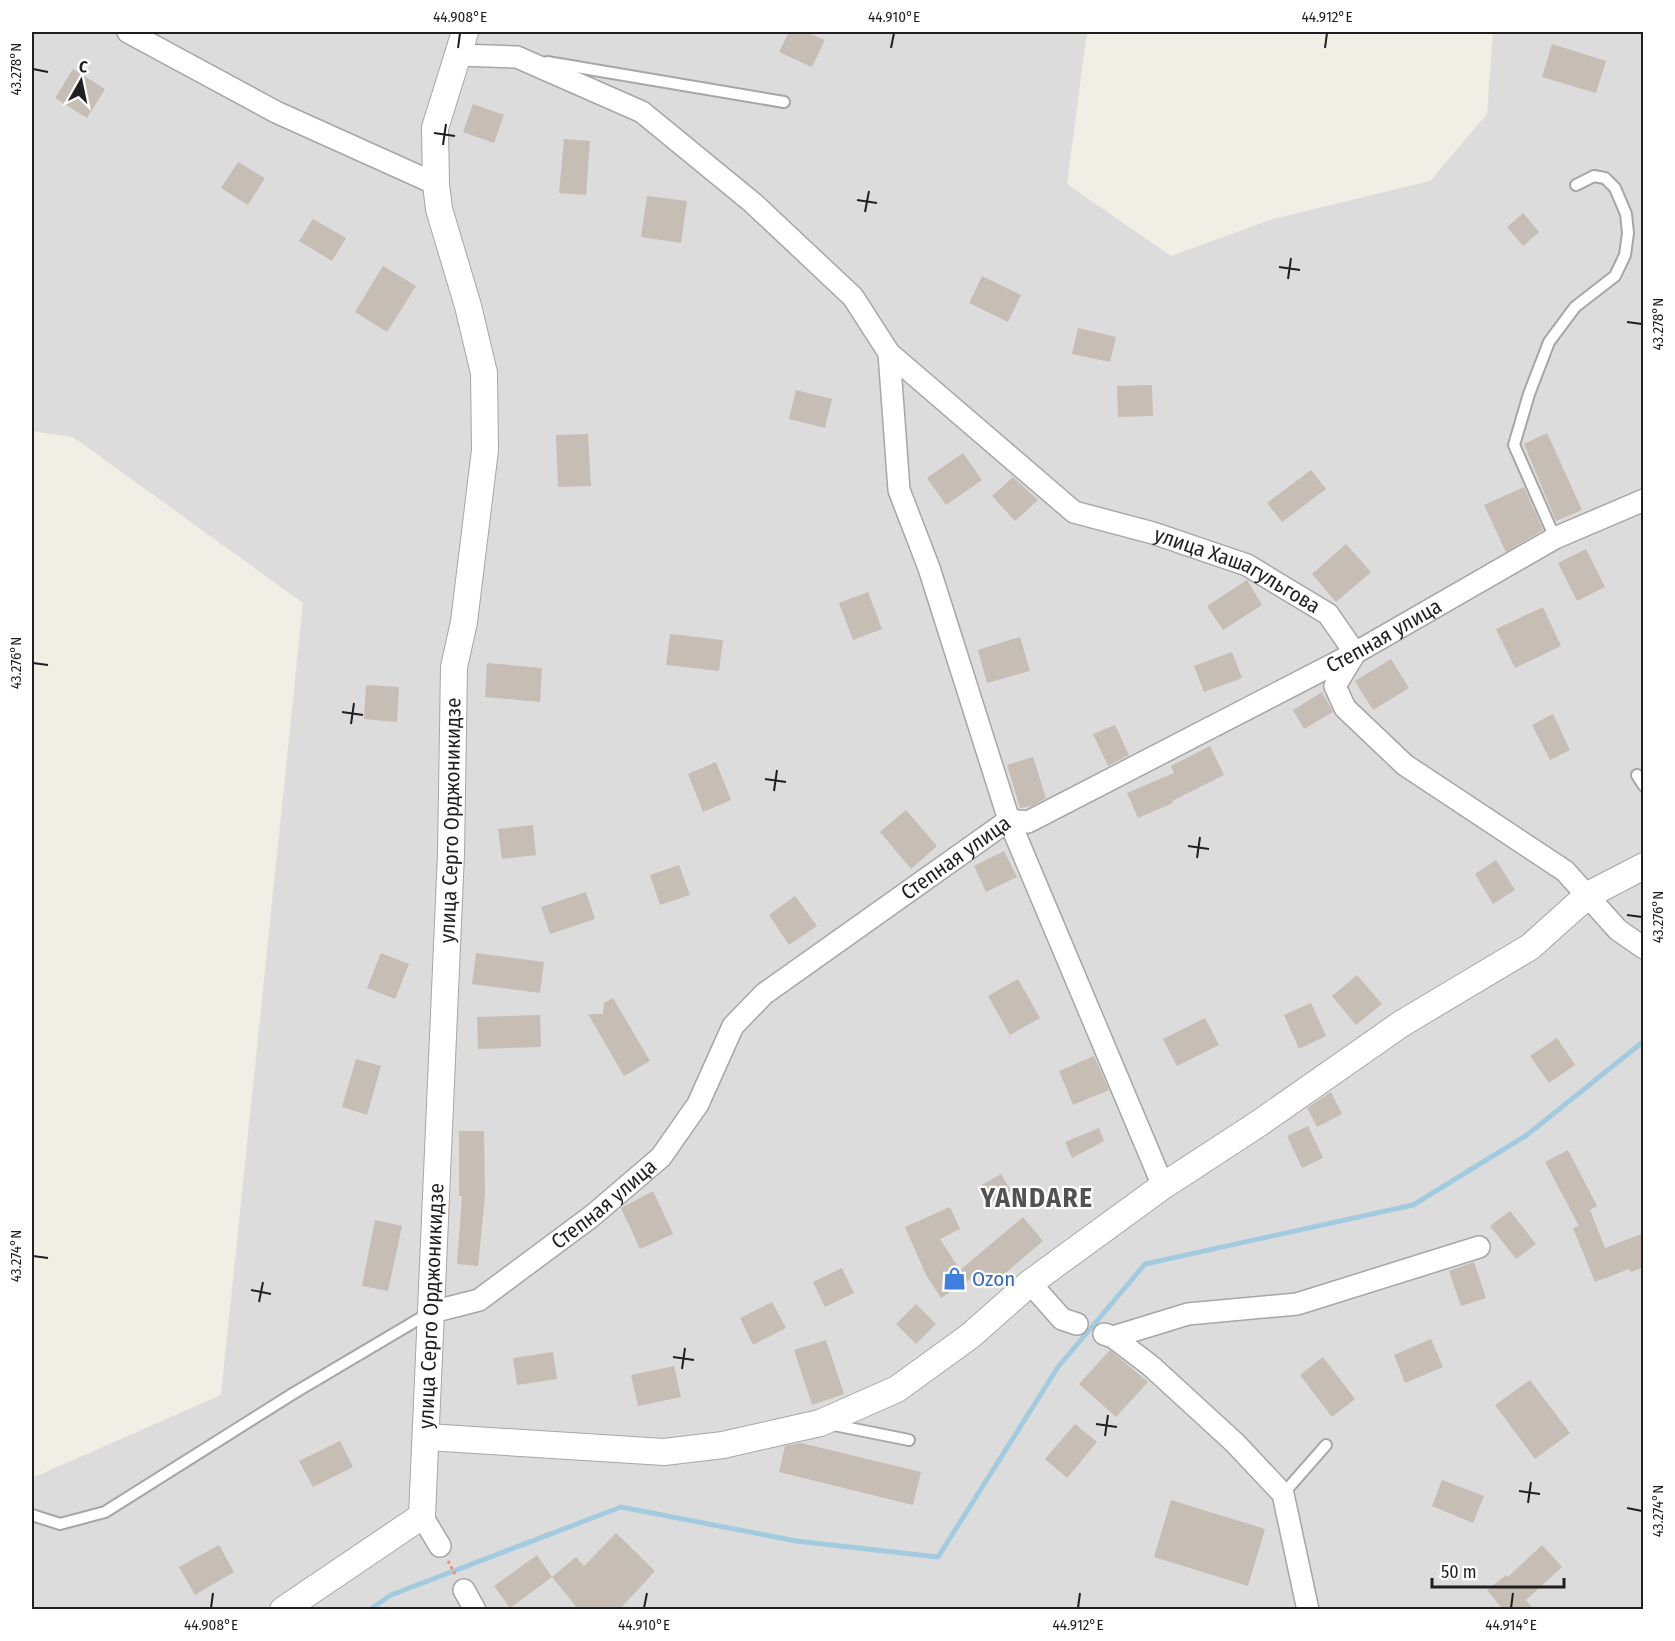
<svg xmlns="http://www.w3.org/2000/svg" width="1675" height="1641" font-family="'Fira Sans Condensed',sans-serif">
	<rect width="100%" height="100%" fill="#f0eee5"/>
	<!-- residential -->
	<polygon fill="#dddcdc" points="32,32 1087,32 1067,184 1171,256 1273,219 1430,181 1487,114 1493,32 1643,32 1643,1609 32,1609 32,1478 221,1395 303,603 73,437 32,431"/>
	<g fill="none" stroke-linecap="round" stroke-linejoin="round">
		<!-- stream -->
		<polyline stroke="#a3cbe0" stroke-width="5" points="369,1610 391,1595 621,1507 796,1541 938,1557 1058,1367 1145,1264 1413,1205 1527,1135 1644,1041"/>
	</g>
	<!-- building -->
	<g fill="#c6bdb4">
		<polygon points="789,32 806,32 825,40 812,67 779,52"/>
		<polygon points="1552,44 1606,61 1596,93 1542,77"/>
		<polygon points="73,69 105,89 87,118 55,98"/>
		<polygon points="473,104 504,115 494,143 463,132"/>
		<polygon points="564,139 590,141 586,195 559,193"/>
		<polygon points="238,162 265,178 248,205 221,188"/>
		<polygon points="647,196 687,201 681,243 641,237"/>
		<polygon points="1523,213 1539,232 1523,246 1507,227"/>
		<polygon points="313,219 346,238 332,261 299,241"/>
		<polygon points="383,266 416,286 387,332 355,312"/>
		<polygon points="982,276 1021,295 1008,322 969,303"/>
		<polygon points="1078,328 1116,337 1110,362 1072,354"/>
		<polygon points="1152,385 1153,416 1118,417 1117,386"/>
		<polygon points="796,390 832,399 825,428 789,419"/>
		<polygon points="1547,433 1582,510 1556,521 1524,444"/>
		<polygon points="588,434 591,486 558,487 556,435"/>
		<polygon points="963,453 982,480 946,505 927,478"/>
		<polygon points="1311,470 1326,489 1282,522 1267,503"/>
		<polygon points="1013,477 1038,500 1015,521 992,496"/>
		<polygon points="1524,487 1543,530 1506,552 1484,505"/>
		<polygon points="1346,544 1371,572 1336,602 1312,574"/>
		<polygon points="1586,549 1605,587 1577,601 1558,563"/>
		<polygon points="1247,580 1262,605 1223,630 1207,606"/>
		<polygon points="868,592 882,629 853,640 839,603"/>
		<polygon points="1543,607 1561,646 1515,668 1496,629"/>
		<polygon points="670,634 723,640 719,671 666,665"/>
		<polygon points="1020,637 1030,671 987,683 978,650"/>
		<polygon points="1232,652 1242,678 1204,692 1194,666"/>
		<polygon points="1391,659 1409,688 1373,710 1355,681"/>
		<polygon points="487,663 542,668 540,702 485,697"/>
		<polygon points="366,685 399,687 397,722 364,719"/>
		<polygon points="1322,692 1333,712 1304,729 1293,710"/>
		<polygon points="1553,714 1570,750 1550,760 1532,725"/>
		<polygon points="1115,725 1129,755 1108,766 1093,734"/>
		<polygon points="1210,746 1224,775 1172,801 1173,803 1138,818 1127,793 1174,773 1171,766"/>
		<polygon points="1033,757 1046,798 1032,806 1020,808 1007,765"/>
		<polygon points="716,762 731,800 703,812 688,774"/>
		<polygon points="906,810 937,846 911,869 880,832"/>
		<polygon points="533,825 536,855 502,859 498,829"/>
		<polygon points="1004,851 1017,877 986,892 974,866"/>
		<polygon points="1496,860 1515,890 1493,904 1475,874"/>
		<polygon points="679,865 690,895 660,905 650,875"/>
		<polygon points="586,892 595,919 550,934 541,907"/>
		<polygon points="795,896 817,926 789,945 769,915"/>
		<polygon points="381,953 409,964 395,999 367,988"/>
		<polygon points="476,953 544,962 540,993 472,984"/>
		<polygon points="1357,975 1382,1004 1356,1025 1332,996"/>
		<polygon points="1018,979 1040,1018 1010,1035 988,996"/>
		<polygon points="613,998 650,1061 624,1076 588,1014 603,1014 604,1003"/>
		<polygon points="1311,1003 1326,1036 1299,1049 1284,1015"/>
		<polygon points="540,1015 541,1047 478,1049 477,1017"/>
		<polygon points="1205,1018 1219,1045 1177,1066 1163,1039"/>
		<polygon points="1557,1038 1575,1065 1549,1083 1530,1056"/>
		<polygon points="1094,1056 1109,1090 1073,1105 1059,1071"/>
		<polygon points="356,1059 381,1066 367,1115 342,1107"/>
		<polygon points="1331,1092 1342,1114 1317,1127 1307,1108"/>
		<polygon points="1308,1126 1323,1158 1302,1168 1287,1136"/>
		<polygon points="1099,1128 1104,1141 1072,1158 1065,1142"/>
		<polygon points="459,1131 484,1131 485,1196 478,1266 457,1264 462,1196 459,1196"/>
		<polygon points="1568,1150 1597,1206 1590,1210 1605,1248 1644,1233 1644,1267 1631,1272 1629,1269 1595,1282 1573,1228 1579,1226 1545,1162"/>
		<polygon points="1001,1174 1011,1191 989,1203 980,1186"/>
		<polygon points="653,1191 673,1234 640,1249 621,1208"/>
		<polygon points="950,1207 960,1229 940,1239 960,1270 1023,1217 1043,1241 990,1286 980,1273 941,1298 926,1275 905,1227"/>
		<polygon points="1510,1211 1536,1244 1516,1259 1490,1226"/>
		<polygon points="375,1220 402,1226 388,1291 362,1286"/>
		<polygon points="1474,1262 1486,1298 1461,1306 1449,1271"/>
		<polygon points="842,1268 854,1293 825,1307 813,1282"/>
		<polygon points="772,1302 786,1328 753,1345 740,1318"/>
		<polygon points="916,1304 936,1324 916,1344 896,1324"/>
		<polygon points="1431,1339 1443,1367 1405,1383 1394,1355"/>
		<polygon points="826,1340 844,1394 812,1405 794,1350"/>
		<polygon points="1110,1350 1148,1382 1116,1417 1079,1384"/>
		<polygon points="553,1352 557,1379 517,1385 513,1358"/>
		<polygon points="1323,1357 1355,1399 1332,1417 1300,1375"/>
		<polygon points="674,1366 681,1397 638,1406 631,1375"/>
		<polygon points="1530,1380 1570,1433 1535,1459 1495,1405"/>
		<polygon points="1075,1424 1097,1442 1067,1478 1045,1459"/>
		<polygon points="340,1441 353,1467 313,1487 299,1461"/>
		<polygon points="801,1443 921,1472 913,1505 779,1472 785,1446"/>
		<polygon points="1442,1480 1484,1496 1473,1523 1432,1506"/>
		<polygon points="1171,1500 1265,1529 1248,1586 1154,1557"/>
		<polygon points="616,1533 655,1571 619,1610 579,1610 552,1577 576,1557 584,1566"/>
		<polygon points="219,1545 234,1572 195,1595 179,1567"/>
		<polygon points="1542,1545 1562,1567 1526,1600 1534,1610 1503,1610 1487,1590 1506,1575 1508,1577"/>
		<polygon points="537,1555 552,1577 510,1608 494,1586"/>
	</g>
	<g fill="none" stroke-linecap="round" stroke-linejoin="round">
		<defs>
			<g id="service">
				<polyline points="547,62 784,102"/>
				<polyline points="1555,538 1514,445 1529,394 1549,342 1575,307 1615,276 1625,255 1628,233 1626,214 1615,188 1605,178 1594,176 1576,185"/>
				<polyline points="1637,775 1644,786"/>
				<polyline points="829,1424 909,1440"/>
				<polyline points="1283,1494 1326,1445"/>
				<polyline points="32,1515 60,1524 105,1512 294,1393 429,1313"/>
			</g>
			<g id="minor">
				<polyline points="128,32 276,112 436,184"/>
				<polyline points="458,55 517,57 642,112 753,203 853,297 889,353 899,490 929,568 1009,820 1163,1186"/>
				<path id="s1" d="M889,353L1074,512L1153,533L1247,565L1328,614L1355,653L1335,686L1345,708L1405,765L1565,871L1618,930L1644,948"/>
				<polyline points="1030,1283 1062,1319 1077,1324"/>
				<path id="s2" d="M432,1312L479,1300L592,1216L661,1157L698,1104L733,1026L764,994L1009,820L1028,822L1355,653L1555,538L1644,500"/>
				<polyline points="1104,1334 1113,1337 1151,1366 1235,1443 1283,1494 1308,1610"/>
				<polyline points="1113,1337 1188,1314 1297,1304 1479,1247"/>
				<polyline points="422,1516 440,1546"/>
				<polyline points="464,1590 475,1610"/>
			</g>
			<g id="tertiary">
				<polyline points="427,1437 664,1452 723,1445 820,1423 897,1389 970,1336 1030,1283 1163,1186 1258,1124 1401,1024 1530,947 1588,895 1644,866"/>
				<path id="s3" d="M283,1610L422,1516L451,854L454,667L464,622L485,450L484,373L468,306L439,209L436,184L435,128L465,32"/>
			</g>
		</defs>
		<!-- service casing -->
		<use href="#service" stroke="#a6a6a6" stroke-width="14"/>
		<!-- minor casing -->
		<use href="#minor" stroke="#a6a6a6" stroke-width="24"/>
		<!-- tertiary casing -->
		<use href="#tertiary" stroke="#a6a6a6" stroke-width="28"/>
		<!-- path -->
		<polyline stroke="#ff8968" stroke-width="3" stroke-dasharray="3 3" stroke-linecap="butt" points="448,1561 455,1574"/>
		<!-- service -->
		<use href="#service" stroke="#fff" stroke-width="10"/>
		<!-- minor -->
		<use href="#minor" stroke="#fff" stroke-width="21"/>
		<!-- tertiary -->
		<use href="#tertiary" stroke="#fff" stroke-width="26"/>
	</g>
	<!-- ticks -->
	<path fill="none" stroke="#1f1f1f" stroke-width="2" d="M458,48L460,33M891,48L894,33M1325,48L1327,33M33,69L48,72M434,133L455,136M443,145L446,124M857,200L877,203M865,212L869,191M1279,267L1300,270M1288,279L1291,258M1627,322L1642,324M33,663L48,665M342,712L363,715M351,724L354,703M765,779L786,782M774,791L777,770M1188,846L1209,849M1197,858L1200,837M1627,915L1642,917M33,1256L48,1258M251,1290L271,1294M259,1302L263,1282M673,1357L694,1360M682,1369L685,1348M1096,1424L1117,1427M1105,1436L1108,1415M1519,1491L1540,1494M1528,1503L1531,1482M1627,1508L1642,1511M211,1608L213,1593M644,1608L647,1593M1078,1608L1080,1593M1511,1608L1513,1593"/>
	<!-- icons -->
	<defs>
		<symbol id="shop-bare" viewBox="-9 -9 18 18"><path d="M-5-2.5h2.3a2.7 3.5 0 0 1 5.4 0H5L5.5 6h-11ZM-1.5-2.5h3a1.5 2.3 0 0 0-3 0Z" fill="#3f7fe0" stroke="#fff" stroke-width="2.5" paint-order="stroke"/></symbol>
	</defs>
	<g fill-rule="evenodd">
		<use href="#shop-bare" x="938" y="1262" width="33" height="33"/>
	</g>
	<g text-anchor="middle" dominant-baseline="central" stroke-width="4.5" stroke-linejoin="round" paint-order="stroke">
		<!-- street labels -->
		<g font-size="21" fill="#1f1f1f" stroke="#fff">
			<text stroke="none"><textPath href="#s1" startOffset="418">улица Хашагульгова</textPath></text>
			<text stroke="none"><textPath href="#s2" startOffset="1196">Степная улица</textPath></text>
			<text stroke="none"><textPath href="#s3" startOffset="864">улица Серго Орджоникидзе</textPath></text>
			<text stroke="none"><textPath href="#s2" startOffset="710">Степная улица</textPath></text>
			<text stroke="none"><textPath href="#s2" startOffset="206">Степная улица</textPath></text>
			<text stroke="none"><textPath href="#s3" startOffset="378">улица Серго Орджоникидзе</textPath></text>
		</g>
		<!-- shop labels -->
		<g font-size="21" fill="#366cbe" stroke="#fff" text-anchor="start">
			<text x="972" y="1279">Ozon</text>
		</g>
		<!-- district labels -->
		<g font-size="27" font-weight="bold" letter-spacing="1.5" fill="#525252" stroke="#fff">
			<text x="1037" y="1198">YANDARE</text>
		</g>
	</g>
	<!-- border -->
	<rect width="1675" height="1641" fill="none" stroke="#ffffff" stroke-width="66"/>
	<!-- north arrow -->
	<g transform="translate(81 81) rotate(9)" stroke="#ffffff" stroke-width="4.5" paint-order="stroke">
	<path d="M0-4.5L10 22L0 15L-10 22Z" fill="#1f1f1f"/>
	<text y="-9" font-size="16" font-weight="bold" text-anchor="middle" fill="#1f1f1f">С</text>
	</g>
	<!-- scale -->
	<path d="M1432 1578v9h132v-9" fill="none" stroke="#1f1f1f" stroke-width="3"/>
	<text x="1441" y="1578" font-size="18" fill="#1f1f1f" stroke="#ffffff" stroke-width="4.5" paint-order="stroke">50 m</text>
	<rect x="33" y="33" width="1609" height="1575" fill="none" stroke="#1f1f1f" stroke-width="2"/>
	<g font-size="15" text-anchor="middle" fill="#1f1f1f">
		<text x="460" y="22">44.908°E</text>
		<text x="894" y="22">44.910°E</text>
		<text x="1327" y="22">44.912°E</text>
		<text transform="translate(16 69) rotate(-90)" y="5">43.278°N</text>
		<text transform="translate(1658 324) rotate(-90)" y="5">43.278°N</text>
		<text transform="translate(16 663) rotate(-90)" y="5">43.276°N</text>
		<text transform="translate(1658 917) rotate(-90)" y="5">43.276°N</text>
		<text transform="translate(16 1256) rotate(-90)" y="5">43.274°N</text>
		<text transform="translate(1658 1511) rotate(-90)" y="5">43.274°N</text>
		<text x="211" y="1630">44.908°E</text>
		<text x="644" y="1630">44.910°E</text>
		<text x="1078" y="1630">44.912°E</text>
		<text x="1511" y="1630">44.914°E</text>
	</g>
</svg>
